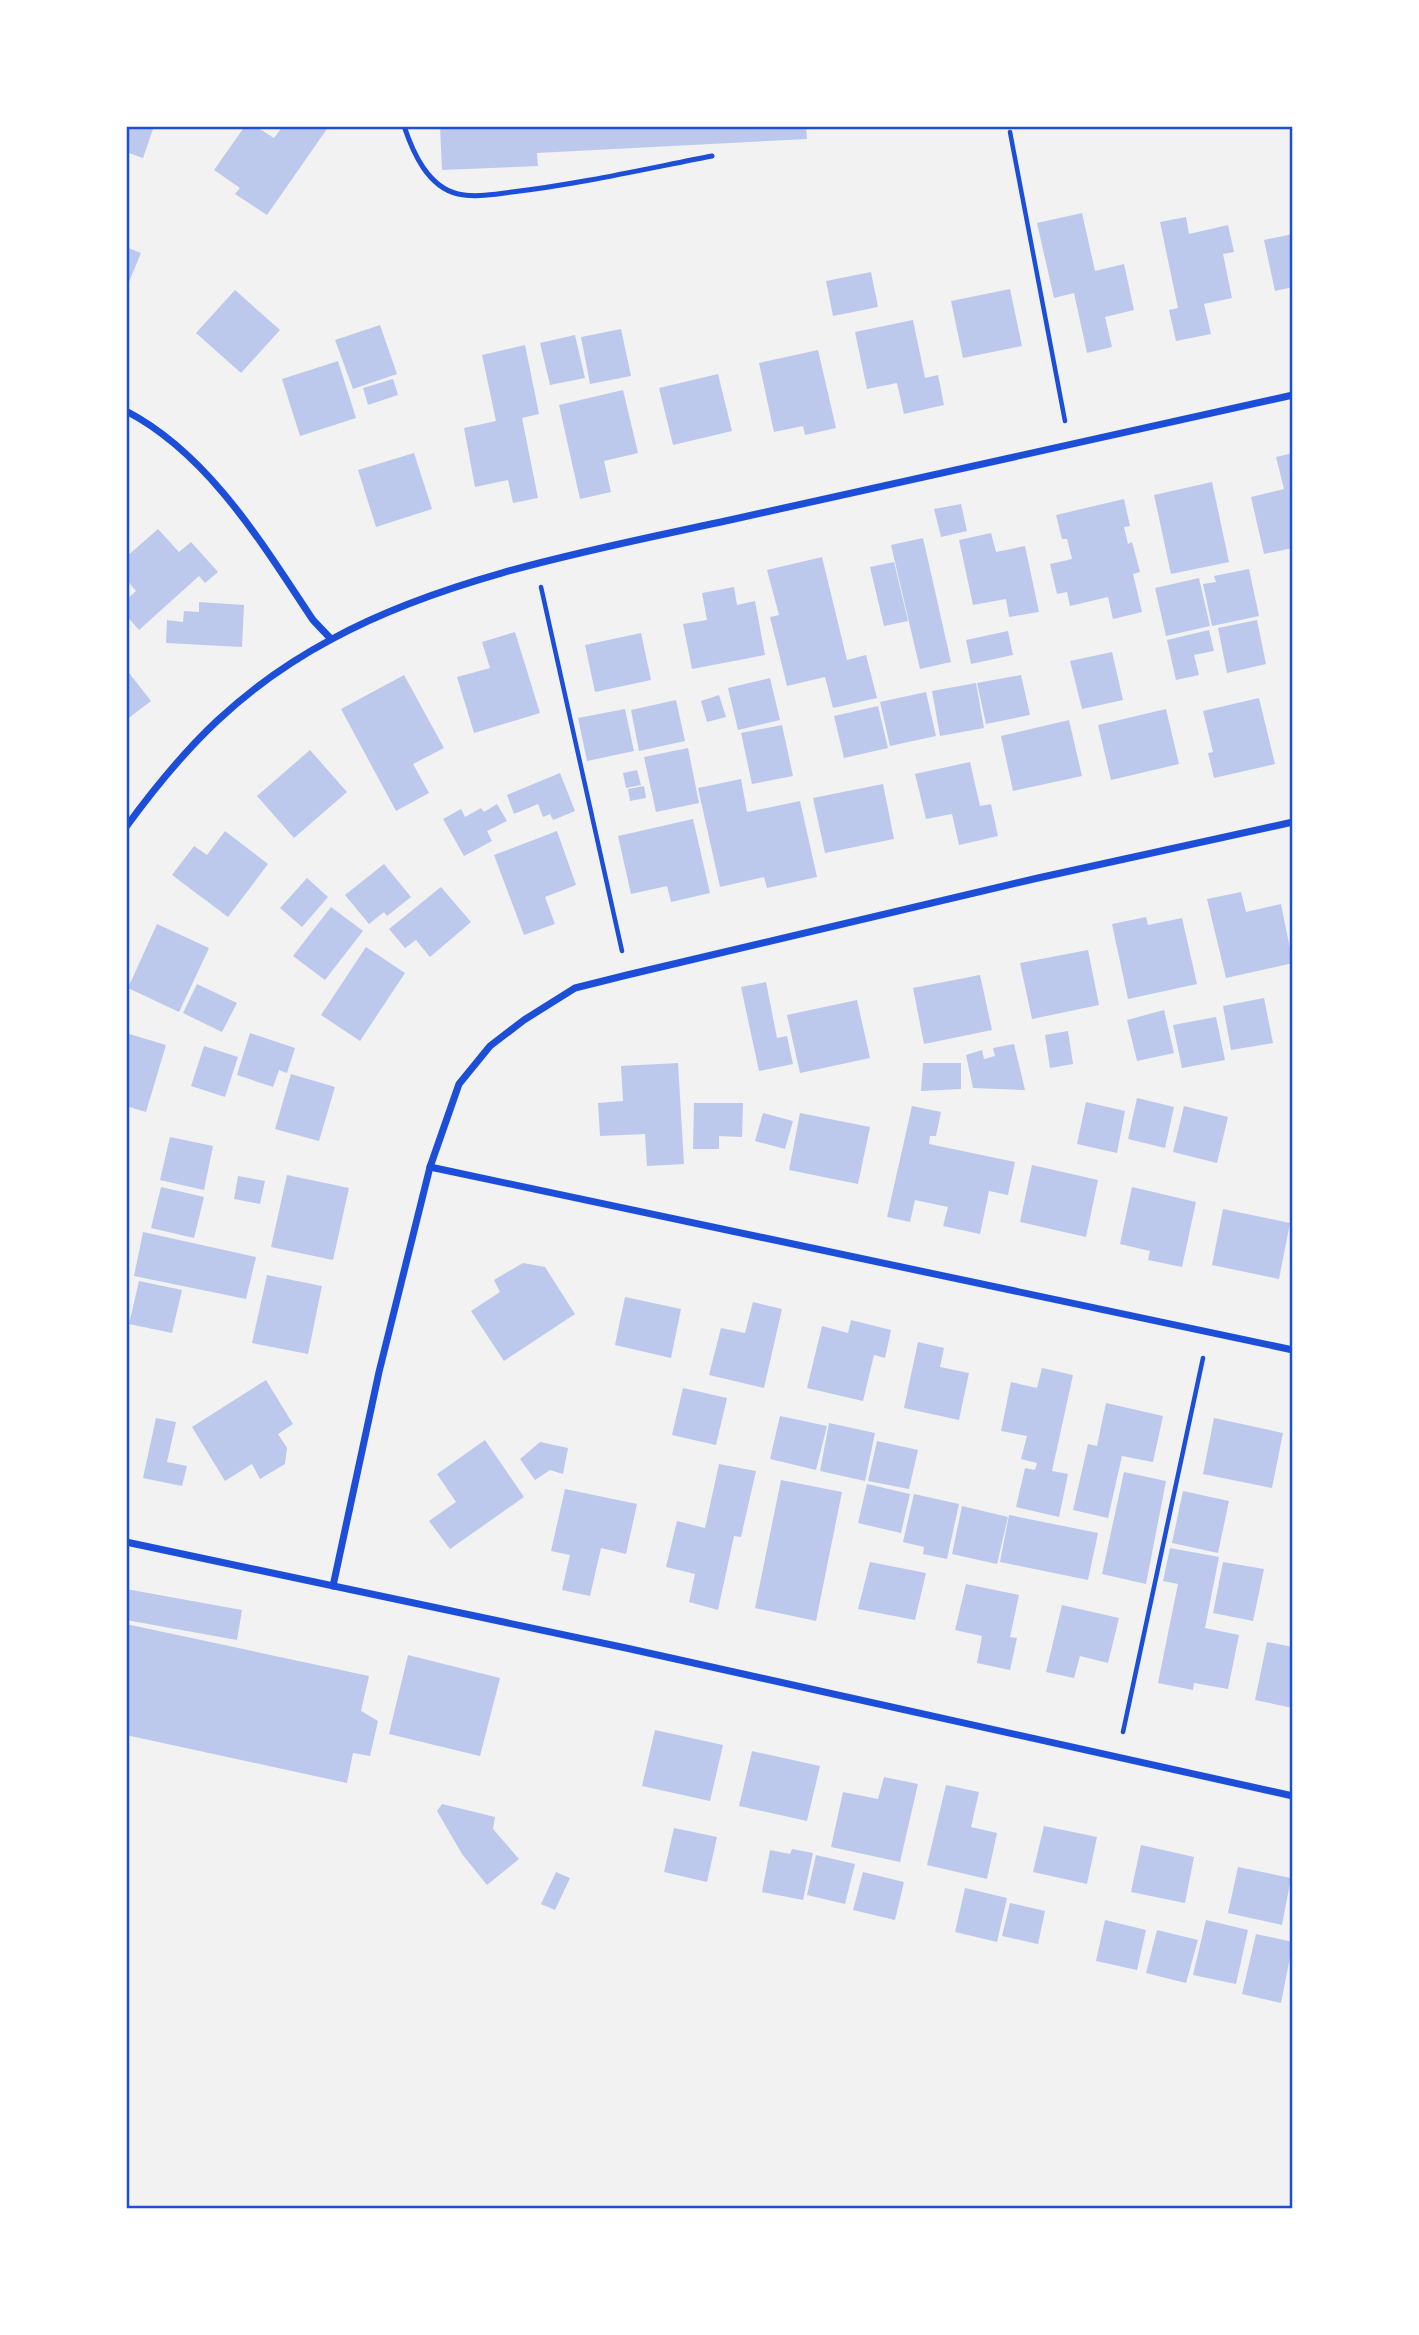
<svg xmlns="http://www.w3.org/2000/svg" width="1419" height="2335" font-family="'Public Sans',sans-serif">
	<rect width="100%" height="100%" fill="#f2f2f2"/>
	<!-- building -->
	<g fill="#bdc9ec">
		<polygon points="126,126 154,126 143,158 126,152"/>
		<polygon points="245,126 255,126 274,138 283,126 329,126 267,215 235,194 240,188 214,170"/>
		<polygon points="440,126 806,126 807,139 537,153 538,166 442,170"/>
		<polygon points="1082,213 1095,271 1124,264 1134,310 1105,317 1112,347 1087,353 1074,293 1054,298 1037,223"/>
		<polygon points="1186,217 1189,234 1228,225 1234,252 1223,254 1232,298 1204,304 1211,334 1176,341 1169,310 1178,308 1160,222"/>
		<polygon points="1293,234 1293,287 1275,291 1264,240"/>
		<polygon points="126,247 141,253 126,289"/>
		<polygon points="871,272 878,307 833,316 826,281"/>
		<polygon points="1010,289 1022,346 963,358 951,301"/>
		<polygon points="235,290 280,330 241,373 196,333"/>
		<polygon points="913,320 925,378 938,375 944,405 904,414 897,383 867,389 855,332"/>
		<polygon points="380,325 397,374 353,389 335,340"/>
		<polygon points="621,329 631,376 590,384 581,337"/>
		<polygon points="575,335 585,378 550,385 540,343"/>
		<polygon points="525,345 539,414 522,418 538,498 513,503 508,480 475,487 464,428 496,421 482,355"/>
		<polygon points="818,350 836,428 805,435 803,426 774,432 759,363"/>
		<polygon points="338,361 356,418 300,436 282,379"/>
		<polygon points="718,374 732,431 673,445 659,388"/>
		<polygon points="393,379 398,395 368,405 363,388"/>
		<polygon points="623,390 638,453 604,461 611,492 580,499 559,405"/>
		<polygon points="414,453 432,509 376,527 358,470"/>
		<polygon points="1293,453 1293,548 1264,554 1251,497 1284,489 1276,457"/>
		<polygon points="1212,482 1229,562 1171,574 1154,495"/>
		<polygon points="1124,499 1130,526 1124,527 1128,544 1132,542 1140,572 1133,574 1142,612 1113,619 1108,597 1070,606 1067,592 1057,594 1050,564 1072,559 1067,539 1062,539 1056,515"/>
		<polygon points="961,504 967,531 941,537 934,509"/>
		<polygon points="158,529 179,552 191,542 218,572 205,583 199,576 139,630 126,615 126,600 136,591 126,579 126,557"/>
		<polygon points="991,533 996,552 1025,546 1039,612 1009,617 1006,599 973,605 959,540"/>
		<polygon points="923,538 951,662 920,669 891,545"/>
		<polygon points="822,557 847,660 866,655 877,698 833,708 825,677 787,686 770,617 779,615 767,570"/>
		<polygon points="894,562 908,621 884,626 870,567"/>
		<polygon points="1249,569 1259,616 1212,626 1203,584 1216,582 1214,576"/>
		<polygon points="1199,578 1210,626 1166,636 1155,588"/>
		<polygon points="734,587 737,605 755,601 765,655 692,669 683,624 707,620 702,593"/>
		<polygon points="199,602 244,605 242,647 166,643 167,620 183,622 184,611 199,612"/>
		<polygon points="1257,620 1266,664 1227,673 1218,628"/>
		<polygon points="1209,630 1214,651 1194,655 1199,675 1176,680 1167,640"/>
		<polygon points="1008,631 1013,655 971,664 966,640"/>
		<polygon points="515,632 540,713 474,733 457,677 490,668 482,642"/>
		<polygon points="641,633 651,680 595,692 585,645"/>
		<polygon points="1112,652 1123,700 1082,709 1070,661"/>
		<polygon points="126,669 151,701 126,720"/>
		<polygon points="404,675 444,748 413,764 429,793 396,811 341,709"/>
		<polygon points="1021,675 1030,715 986,724 977,683"/>
		<polygon points="770,678 780,720 738,730 728,688"/>
		<polygon points="976,683 984,728 940,736 932,691"/>
		<polygon points="926,692 936,736 890,746 880,702"/>
		<polygon points="719,695 726,717 707,722 701,701"/>
		<polygon points="1259,698 1275,764 1214,778 1208,753 1213,752 1203,711"/>
		<polygon points="676,700 685,741 639,751 631,710"/>
		<polygon points="878,706 888,748 844,758 834,716"/>
		<polygon points="625,709 634,751 587,761 578,718"/>
		<polygon points="1166,709 1179,764 1111,780 1098,725"/>
		<polygon points="1069,720 1082,776 1013,791 1001,736"/>
		<polygon points="782,725 793,776 752,784 741,733"/>
		<polygon points="688,748 699,803 656,812 644,757"/>
		<polygon points="310,750 347,792 294,838 257,796"/>
		<polygon points="970,762 980,806 991,804 998,836 959,845 952,814 926,819 915,774"/>
		<polygon points="637,770 641,785 626,788 623,773"/>
		<polygon points="560,773 575,811 553,820 550,814 543,817 538,804 514,814 507,795"/>
		<polygon points="741,779 747,812 800,801 817,877 767,888 764,877 720,887 698,788"/>
		<polygon points="883,784 894,839 825,853 813,798"/>
		<polygon points="644,786 646,798 630,801 628,789"/>
		<polygon points="497,804 507,821 487,831 492,841 464,856 443,819 461,809 465,817 481,808 484,812"/>
		<polygon points="693,819 710,893 671,902 667,886 631,894 618,836"/>
		<polygon points="225,831 268,864 228,917 172,875 194,846 207,855"/>
		<polygon points="557,831 576,885 545,897 555,924 524,935 494,855"/>
		<polygon points="384,864 411,897 387,916 384,912 369,924 345,895"/>
		<polygon points="307,878 328,897 302,927 280,908"/>
		<polygon points="441,887 471,922 430,957 416,940 405,948 389,929"/>
		<polygon points="1241,892 1246,912 1281,904 1293,963 1226,978 1207,899"/>
		<polygon points="331,907 363,931 325,980 293,956"/>
		<polygon points="1146,917 1148,925 1182,918 1197,984 1128,999 1112,924"/>
		<polygon points="157,924 209,948 179,1012 128,988"/>
		<polygon points="366,947 405,973 360,1041 321,1015"/>
		<polygon points="1088,950 1099,1005 1032,1019 1020,963"/>
		<polygon points="980,975 992,1030 924,1044 913,988"/>
		<polygon points="766,982 777,1038 787,1036 793,1064 759,1071 741,987"/>
		<polygon points="197,984 237,1003 222,1032 183,1013"/>
		<polygon points="1264,998 1273,1043 1231,1050 1223,1006"/>
		<polygon points="857,1000 870,1058 800,1073 787,1015"/>
		<polygon points="1164,1010 1174,1053 1137,1061 1127,1020"/>
		<polygon points="1216,1017 1225,1060 1182,1068 1173,1025"/>
		<polygon points="1068,1031 1073,1064 1050,1068 1045,1035"/>
		<polygon points="126,1033 166,1045 146,1112 126,1106"/>
		<polygon points="250,1033 295,1048 287,1073 279,1070 273,1087 237,1075"/>
		<polygon points="1014,1044 1025,1090 973,1088 966,1055 982,1050 984,1059 995,1056 993,1048"/>
		<polygon points="204,1046 238,1057 225,1097 191,1086"/>
		<polygon points="678,1063 684,1164 647,1166 645,1134 600,1136 598,1103 623,1101 621,1066"/>
		<polygon points="923,1063 961,1063 961,1089 921,1091"/>
		<polygon points="291,1074 335,1087 319,1141 275,1129"/>
		<polygon points="1137,1098 1174,1107 1165,1148 1128,1139"/>
		<polygon points="1086,1102 1125,1111 1117,1153 1077,1144"/>
		<polygon points="694,1103 743,1103 742,1137 719,1136 719,1149 693,1149"/>
		<polygon points="912,1106 941,1112 936,1136 930,1136 929,1144 1015,1162 1008,1195 989,1191 980,1234 943,1226 948,1207 915,1200 910,1222 887,1217"/>
		<polygon points="1184,1106 1228,1117 1217,1163 1173,1152"/>
		<polygon points="763,1113 793,1121 785,1149 755,1141"/>
		<polygon points="800,1113 870,1127 858,1184 789,1170"/>
		<polygon points="170,1137 213,1146 204,1190 160,1180"/>
		<polygon points="1032,1165 1098,1180 1086,1237 1020,1222"/>
		<polygon points="287,1175 349,1188 333,1260 271,1247"/>
		<polygon points="238,1176 265,1181 260,1204 234,1199"/>
		<polygon points="161,1187 204,1197 194,1238 151,1228"/>
		<polygon points="1132,1187 1196,1202 1182,1267 1148,1260 1150,1251 1120,1244"/>
		<polygon points="1223,1209 1290,1223 1279,1279 1212,1265"/>
		<polygon points="143,1232 256,1257 246,1299 134,1276"/>
		<polygon points="523,1263 545,1267 575,1314 504,1361 471,1311 500,1292 494,1280"/>
		<polygon points="267,1275 322,1286 308,1354 252,1343"/>
		<polygon points="139,1281 182,1290 172,1333 129,1324"/>
		<polygon points="625,1297 681,1309 671,1358 615,1345"/>
		<polygon points="753,1302 782,1309 764,1388 709,1375 721,1328 745,1333"/>
		<polygon points="851,1320 891,1330 885,1358 874,1355 863,1401 807,1388 822,1326 848,1333"/>
		<polygon points="918,1342 944,1348 940,1367 969,1373 959,1420 904,1408"/>
		<polygon points="1042,1368 1073,1375 1052,1471 1068,1474 1059,1517 1016,1507 1025,1468 1035,1470 1037,1463 1021,1459 1027,1436 1001,1431 1011,1382 1037,1388"/>
		<polygon points="266,1380 293,1424 278,1434 287,1448 285,1464 260,1479 252,1464 225,1481 192,1427"/>
		<polygon points="683,1388 727,1398 716,1445 672,1435"/>
		<polygon points="1106,1403 1163,1416 1153,1462 1122,1456 1108,1518 1073,1510 1088,1444 1097,1446"/>
		<polygon points="780,1416 827,1426 816,1470 770,1459"/>
		<polygon points="156,1418 176,1422 167,1462 187,1466 182,1486 143,1478"/>
		<polygon points="1214,1418 1283,1433 1272,1488 1203,1474"/>
		<polygon points="829,1423 875,1433 865,1481 820,1471"/>
		<polygon points="485,1440 524,1497 450,1549 429,1521 456,1502 437,1474"/>
		<polygon points="877,1441 918,1450 909,1489 868,1481"/>
		<polygon points="540,1442 568,1448 563,1474 550,1470 535,1480 520,1459"/>
		<polygon points="719,1464 756,1471 741,1537 734,1536 718,1610 689,1602 695,1574 666,1567 677,1521 705,1528"/>
		<polygon points="1124,1472 1166,1481 1146,1584 1102,1574"/>
		<polygon points="781,1480 842,1492 816,1621 755,1608"/>
		<polygon points="867,1484 910,1494 901,1533 858,1523"/>
		<polygon points="565,1489 637,1504 626,1554 601,1548 590,1596 562,1590 570,1555 551,1551"/>
		<polygon points="1183,1491 1229,1501 1218,1553 1172,1543"/>
		<polygon points="914,1494 959,1504 947,1559 923,1554 924,1547 903,1542"/>
		<polygon points="962,1506 1008,1517 997,1564 952,1554"/>
		<polygon points="1009,1515 1098,1533 1088,1580 1000,1562"/>
		<polygon points="1170,1548 1219,1557 1205,1628 1239,1635 1228,1689 1194,1683 1193,1690 1158,1683 1178,1584 1163,1581"/>
		<polygon points="870,1562 926,1573 915,1620 858,1609"/>
		<polygon points="1223,1562 1264,1569 1253,1621 1213,1613"/>
		<polygon points="966,1584 1019,1595 1010,1637 1017,1638 1010,1670 977,1663 982,1636 955,1630"/>
		<polygon points="126,1589 242,1610 237,1640 126,1620"/>
		<polygon points="1062,1605 1119,1618 1108,1663 1080,1656 1074,1678 1046,1672"/>
		<polygon points="126,1624 369,1676 361,1711 378,1721 370,1756 353,1753 347,1783 126,1735"/>
		<polygon points="1267,1642 1293,1647 1293,1708 1255,1700"/>
		<polygon points="408,1655 500,1678 480,1756 389,1734"/>
		<polygon points="655,1730 723,1745 710,1801 642,1786"/>
		<polygon points="752,1751 820,1766 807,1821 739,1806"/>
		<polygon points="884,1777 918,1784 900,1862 831,1847 843,1792 878,1799"/>
		<polygon points="946,1785 979,1792 971,1827 997,1833 987,1879 927,1865"/>
		<polygon points="442,1804 495,1817 493,1829 519,1859 487,1885 462,1854 437,1811"/>
		<polygon points="1044,1826 1097,1837 1087,1884 1033,1872"/>
		<polygon points="674,1828 717,1837 707,1882 664,1872"/>
		<polygon points="1141,1845 1194,1857 1185,1903 1131,1892"/>
		<polygon points="792,1849 813,1853 803,1900 762,1892 770,1850 790,1854"/>
		<polygon points="816,1855 855,1864 845,1904 807,1895"/>
		<polygon points="1238,1867 1291,1878 1282,1925 1228,1913"/>
		<polygon points="556,1872 570,1878 555,1910 541,1904"/>
		<polygon points="863,1872 904,1882 895,1920 853,1910"/>
		<polygon points="965,1888 1007,1898 997,1942 955,1932"/>
		<polygon points="1010,1903 1045,1911 1038,1944 1002,1936"/>
		<polygon points="1105,1920 1146,1930 1137,1970 1096,1961"/>
		<polygon points="1206,1920 1248,1930 1236,1984 1193,1975"/>
		<polygon points="1157,1930 1198,1940 1186,1983 1146,1973"/>
		<polygon points="1256,1934 1293,1942 1281,2003 1242,1994"/>
	</g>
	<g fill="none" stroke-linecap="round" stroke-linejoin="round">
		<!-- path -->
		<g stroke="#1d4ed8" stroke-width="4.5">
			<polyline points="1010,132 1065,421"/>
			<polyline points="541,587 622,951"/>
			<polyline points="1123,1732 1203,1358"/>
		</g>
		<!-- service -->
		<path stroke="#1d4ed8" stroke-width="5" d="M404,126C413,153 428,187 458,194C475,198 495,194 512,192C579,184 645,169 712,156"/>
		<!-- minor -->
		<g stroke="#1d4ed8" stroke-width="7">
			<path d="M126,411C209,454 263,545 313,620L331,639"/>
			<path d="M126,827C185,746 242,687 332,639C447,576 601,548 730,520C917,478 1105,437 1293,395"/>
			<polyline points="430,1167 1293,1350"/>
			<polyline points="126,1542 626,1648 1293,1796"/>
			<polyline points="333,1586 379,1372 430,1167 459,1084 490,1046 524,1020 575,988 627,975 1038,878 1293,822"/>
		</g>
	</g>
	<!-- border -->
	<rect width="1419" height="2335" fill="none" stroke="#ffffff" stroke-width="256"/>
	<rect x="128" y="128" width="1163" height="2079" fill="none" stroke="#1d4ed8" stroke-width="2.5"/>
</svg>
